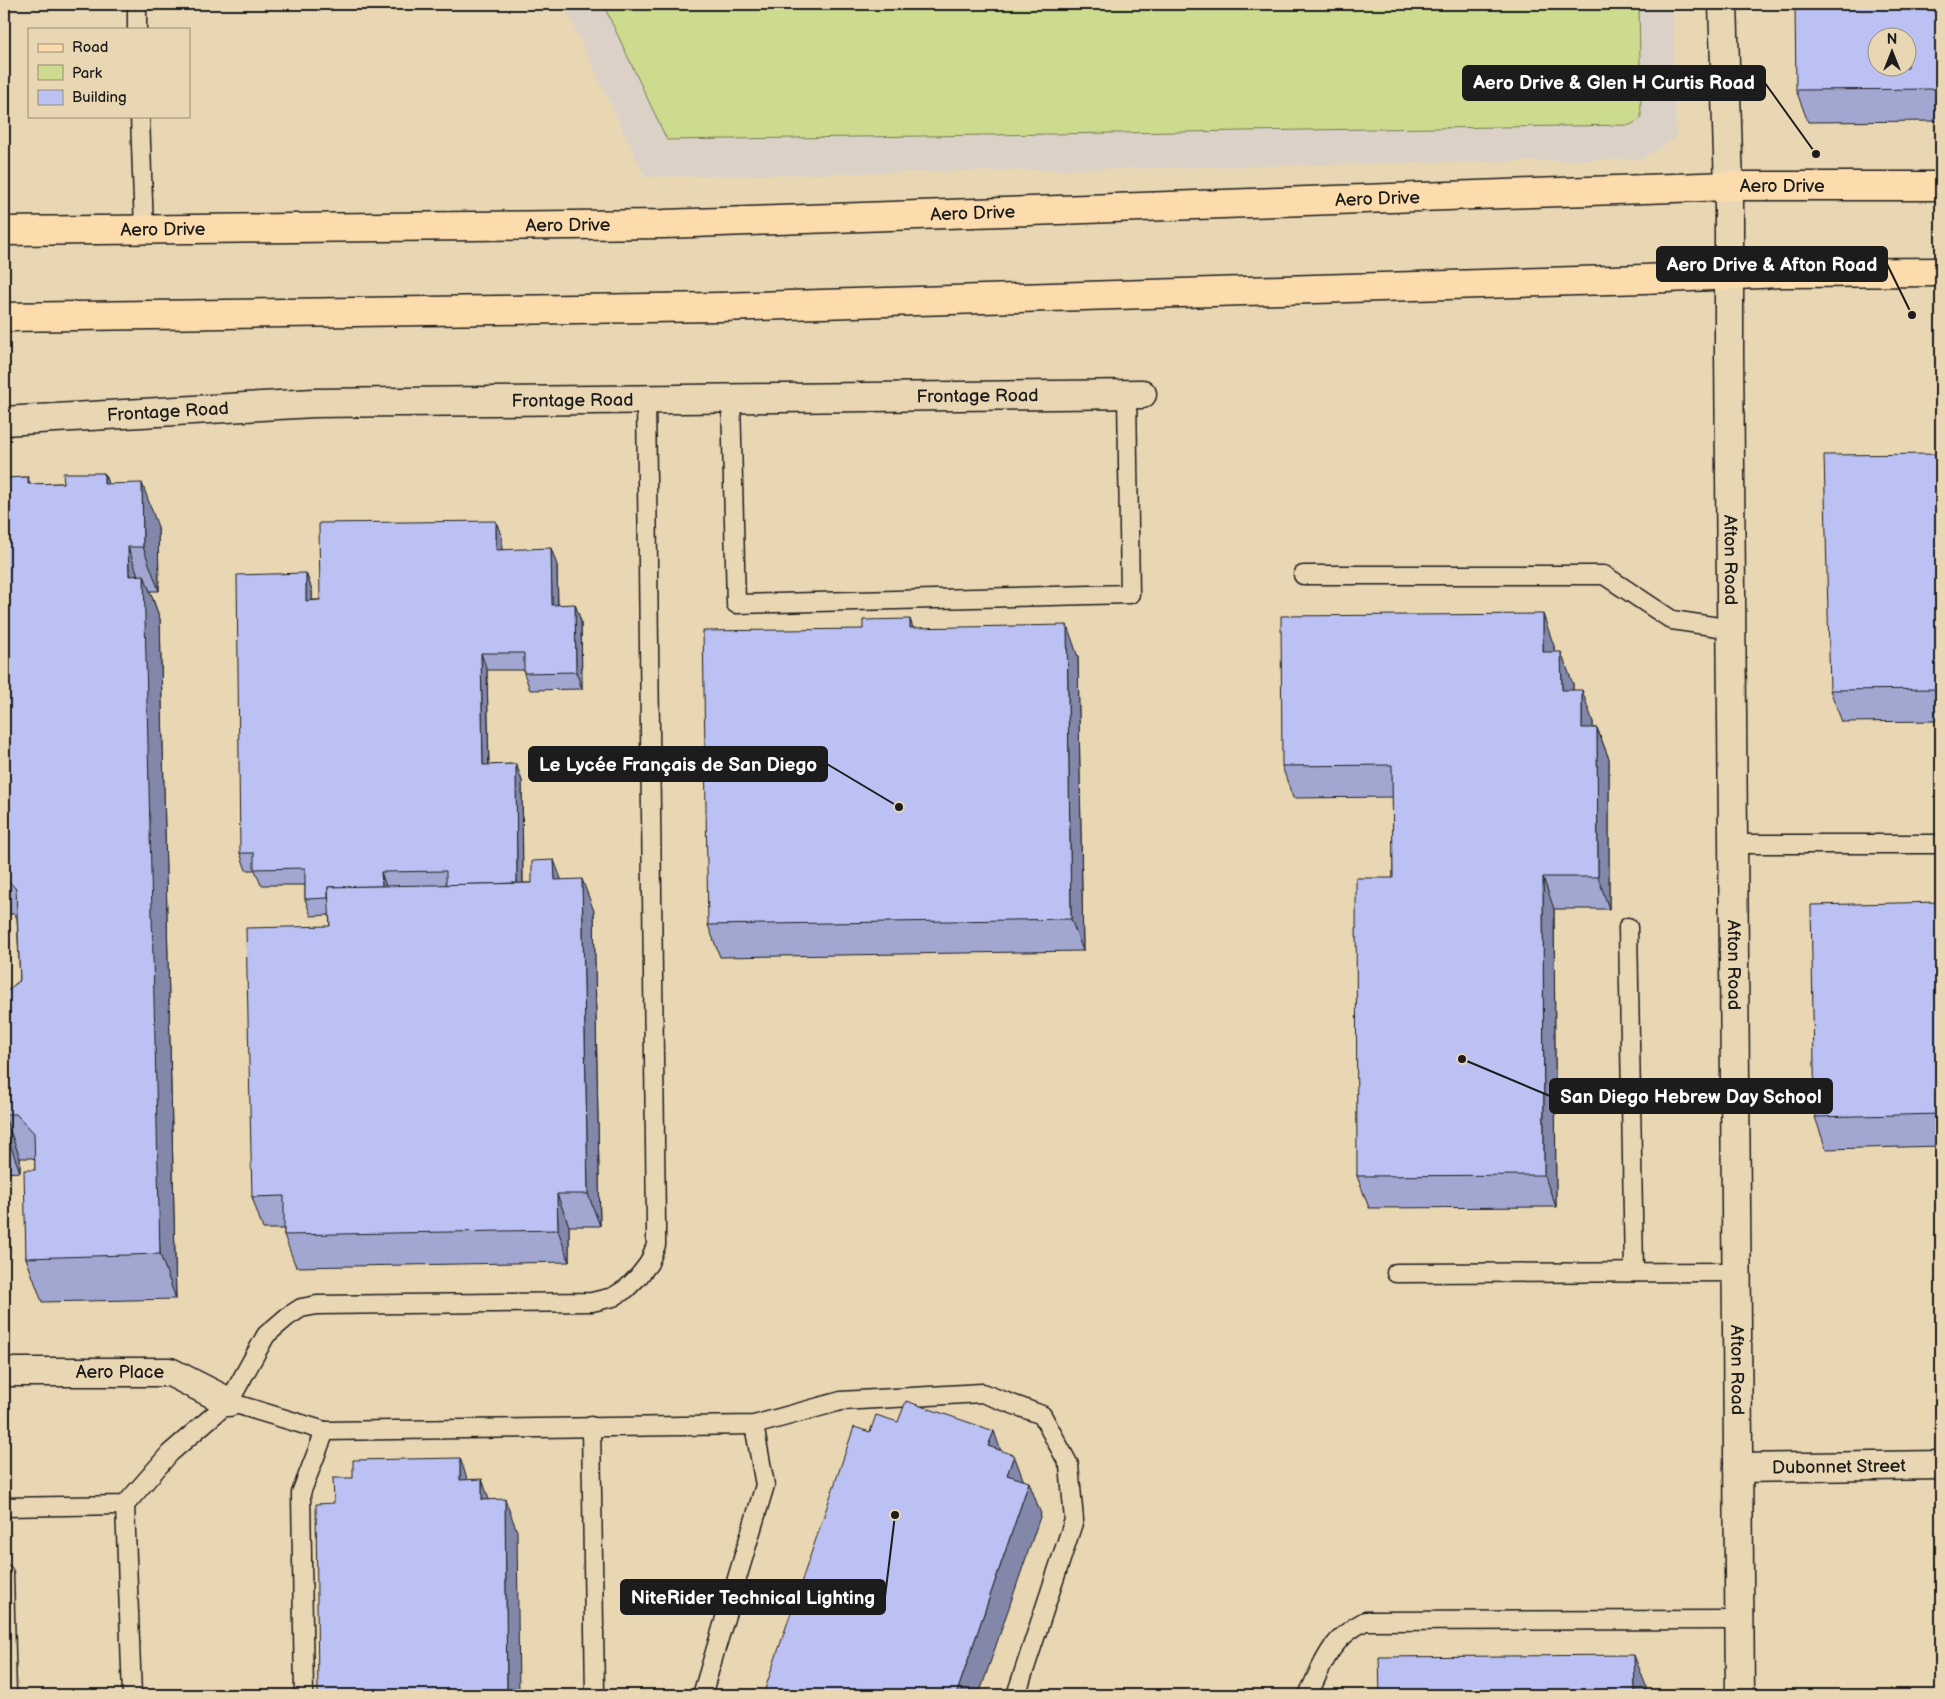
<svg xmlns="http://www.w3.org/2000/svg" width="1945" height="1699" font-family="'Balsamiq Sans',sans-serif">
	<rect width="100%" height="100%" fill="#e9d7b4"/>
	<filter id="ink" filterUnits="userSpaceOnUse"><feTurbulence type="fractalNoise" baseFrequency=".02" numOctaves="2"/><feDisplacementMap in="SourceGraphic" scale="10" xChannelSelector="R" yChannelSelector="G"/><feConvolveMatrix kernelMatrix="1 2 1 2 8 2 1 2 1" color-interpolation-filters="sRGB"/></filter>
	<g filter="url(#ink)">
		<!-- built -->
		<polygon fill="#dbd1c7" points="563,4 1673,4 1676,138 1641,159 645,177"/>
		<!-- green -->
		<polygon fill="#ccdb8e" stroke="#747c55" points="603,4 1639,4 1641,119 1630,125 667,140"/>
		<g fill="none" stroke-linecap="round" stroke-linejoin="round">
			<defs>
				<g id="lane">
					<polyline points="137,4 137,29"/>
					<polyline points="140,116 144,230"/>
					<polyline points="731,399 736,604 1130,594 1127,395"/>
					<polyline points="1303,575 1604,575 1672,620 1732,629"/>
					<polyline points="1733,844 1941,844"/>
					<polyline points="1628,927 1634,1272"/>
					<polyline points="1396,1273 1738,1272"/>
					<polyline points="229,1402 325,1431 754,1425 841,1401 982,1393 1042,1415 1069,1465 1074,1520 1016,1695"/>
					<polyline points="591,1426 595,1695"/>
					<polyline points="125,1505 132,1695"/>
					<polyline points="4,1507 125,1505 170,1453 229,1402 266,1335 287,1317 301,1308 317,1305 592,1302 613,1297 626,1289 639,1276 649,1263 656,1245 656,1224 646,399"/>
					<polyline points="4,1574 7,1695"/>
					<polyline points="304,1695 301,1493 325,1431"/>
					<polyline points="702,1695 765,1485 754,1425"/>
					<path d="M1308,1695C1324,1662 1330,1639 1365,1621L1740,1620"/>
				</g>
				<g id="street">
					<path id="s1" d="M4,421L314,403L1142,394"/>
					<path id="s2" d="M4,1372H170L229,1402"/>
					<path id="s3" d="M1738,1468L1941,1465"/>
				</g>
				<g id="secondary">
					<path id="s4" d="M1723,4L1729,186V349L1740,1695"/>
				</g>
				<g id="primary">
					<path id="s5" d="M4,231L664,224L1729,186H1941"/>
					<polyline points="4,317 720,307 1644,279 1782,273 1941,272"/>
				</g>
			</defs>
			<!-- lane casing -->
			<use href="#lane" stroke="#1c1c1c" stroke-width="21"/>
			<!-- street casing -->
			<use href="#street" stroke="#1c1c1c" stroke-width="31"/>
			<!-- secondary casing -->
			<use href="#secondary" stroke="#1c1c1c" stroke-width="31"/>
			<!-- primary casing -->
			<use href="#primary" stroke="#1c1c1c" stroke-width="31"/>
			<!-- lane -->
			<use href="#lane" stroke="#e9d7b4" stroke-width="18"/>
			<!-- street -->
			<use href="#street" stroke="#e9d7b4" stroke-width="28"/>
			<!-- secondary -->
			<use href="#secondary" stroke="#e9d7b4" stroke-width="28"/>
			<!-- primary -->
			<use href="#primary" stroke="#fcdcac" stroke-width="28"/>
		</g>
		<!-- wall -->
		<g fill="#a1a7d1" stroke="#1c1c1c">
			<polygon points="1941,4 1941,121 1808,122 1796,90"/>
			<polygon points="1941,454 1941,721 1842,722 1830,690"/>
			<polygon points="104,473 108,484 158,527 159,591 150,591 160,619 176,1299 42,1302 26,1258 35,1170 35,1161 32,1158 20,1158 20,1172 4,1173 4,994 20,980 17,918 14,914 5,914 5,934 4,934 4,478 28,477 30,484 64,483"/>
			<polygon points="502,537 502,550 557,565 558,604 581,621 582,689 530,690 524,673 524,670 487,670 489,765 516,764 522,781 523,883 532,883 561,880 594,911 600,1226 569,1226 569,1262 296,1267 284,1235 284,1229 263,1229 252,1197 330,926 329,915 311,916 305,899 305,885 261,885 255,870 246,870 240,853 306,573 312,590 312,600 320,600"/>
			<polygon points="913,628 1078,657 1083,951 720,957 708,925"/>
			<polygon points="1554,646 1554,652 1573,684 1573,690 1593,722 1593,728 1597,728 1609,759 1609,909 1554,909 1556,1207 1369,1208 1357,1176 1393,878 1393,797 1293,798 1282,766"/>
			<polygon points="1941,902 1941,1146 1826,1149 1815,1117"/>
		</g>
		<!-- shaded-wall -->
		<g fill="#8388aa" stroke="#1c1c1c">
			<polygon points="104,473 121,517 104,484"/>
			<polygon points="142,483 158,527 159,591 143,547"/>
			<polygon points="496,521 502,537 502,567 496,550"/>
			<polygon points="128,547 144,592 144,575 160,619 176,1299 160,1254"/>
			<polygon points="551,548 557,565 558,621 552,605"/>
			<polygon points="306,573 312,590 313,617 306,601"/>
			<polygon points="575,604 581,621 582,689 576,672"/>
			<polygon points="1543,614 1554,646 1554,684 1543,652"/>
			<polygon points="910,619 921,650 910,628"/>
			<polygon points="1067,625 1078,657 1083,951 1071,919"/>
			<polygon points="1561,652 1573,684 1573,722 1562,690"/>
			<polygon points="481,653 487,670 489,782 483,765"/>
			<polygon points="1582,690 1593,722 1593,759 1582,728"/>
			<polygon points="1597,728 1609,759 1609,909 1598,877"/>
			<polygon points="516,764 522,781 523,904 517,887"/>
			<polygon points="554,860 566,892 555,880"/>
			<polygon points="381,872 387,889 382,888"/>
			<polygon points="1543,877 1554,909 1556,1207 1544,1175"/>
			<polygon points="582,879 594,911 600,1226 588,1194"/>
			<polygon points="4,911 5,914 5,934 4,930"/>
			<polygon points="4,1114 20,1158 20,1172 4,1128"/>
			<polygon points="557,1194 569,1226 569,1262 558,1230"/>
			<polygon points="994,1431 1005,1463 988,1446"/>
			<polygon points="1014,1455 1026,1487 1007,1475"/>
			<polygon points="460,1458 471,1490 460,1480"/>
			<polygon points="482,1479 493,1511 482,1500"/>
			<polygon points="1029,1482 1041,1514 979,1695 956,1695"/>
			<polygon points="505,1499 517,1531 519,1695 507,1695"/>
			<polygon points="1634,1655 1646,1686 1646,1695 1635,1695"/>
		</g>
		<!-- building -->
		<g fill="#bbc2f3" stroke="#1c1c1c" fill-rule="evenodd">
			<path d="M1795,4H1941V89L1796,90ZM1878,38H1908V68H1878Z"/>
			<polygon points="1941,454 1941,689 1830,690 1824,455"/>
			<polygon points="63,473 104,473 104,484 142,483 143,547 128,547 129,576 144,575 160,1254 26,1258 24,1170 35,1170 34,1133 16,1114 4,1114 4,1128 4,994 20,980 16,889 4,876 4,478 28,477 28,484 64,483"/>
			<polygon points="496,521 496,550 551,548 552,605 575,604 576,672 524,673 524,653 481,653 483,765 516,764 517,883 446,885 446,871 381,872 382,886 328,887 328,898 305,899 305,868 254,869 254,853 240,853 237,575 306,573 306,601 320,600 319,523"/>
			<polygon points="1543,614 1543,652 1561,652 1562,690 1582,690 1582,728 1597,728 1598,877 1543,877 1544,1175 1357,1176 1356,878 1393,878 1392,765 1282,766 1281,616"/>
			<polygon points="910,619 910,628 1067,625 1071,919 708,925 703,631 863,629 863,620"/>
			<polygon points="554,860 555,880 582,879 588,1194 557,1194 558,1230 284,1235 284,1196 252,1197 246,928 330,926 328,887 532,883 532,861"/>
			<polygon points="1941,902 1941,1114 1815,1117 1811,905"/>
			<polygon points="906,1401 994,1431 988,1446 1014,1455 1007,1475 1029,1482 956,1695 763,1695 854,1427 870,1432 876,1415 898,1422"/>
			<polygon points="460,1458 460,1480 482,1479 482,1500 505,1499 507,1695 318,1695 316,1504 334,1503 333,1478 353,1478 353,1460"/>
			<polygon points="1634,1655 1635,1695 1380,1695 1379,1657"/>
		</g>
	</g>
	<g text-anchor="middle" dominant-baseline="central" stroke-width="4.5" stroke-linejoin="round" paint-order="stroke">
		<!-- street labels -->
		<g font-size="18" fill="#1c1c1c" stroke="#e9d7b4">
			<text stroke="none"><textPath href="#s5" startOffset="1779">Aero Drive</textPath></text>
			<text stroke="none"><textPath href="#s5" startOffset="1374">Aero Drive</textPath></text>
			<text stroke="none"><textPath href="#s5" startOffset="969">Aero Drive</textPath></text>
			<text stroke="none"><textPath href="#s5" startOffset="564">Aero Drive</textPath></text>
			<text stroke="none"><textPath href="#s5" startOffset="159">Aero Drive</textPath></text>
			<text stroke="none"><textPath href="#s1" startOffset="974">Frontage Road</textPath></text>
			<text stroke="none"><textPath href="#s1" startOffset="569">Frontage Road</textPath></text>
			<text stroke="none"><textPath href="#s1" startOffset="164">Frontage Road</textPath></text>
			<text stroke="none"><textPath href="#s4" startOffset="556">Afton Road</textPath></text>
			<text stroke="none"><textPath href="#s4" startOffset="961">Afton Road</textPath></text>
			<text stroke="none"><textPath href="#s4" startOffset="1366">Afton Road</textPath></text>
			<text stroke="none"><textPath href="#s2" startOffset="116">Aero Place</textPath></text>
			<text stroke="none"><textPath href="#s3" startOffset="101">Dubonnet Street</textPath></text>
		</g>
	</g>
	<!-- callouts -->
	<path fill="none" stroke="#1c1c1c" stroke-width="2" d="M1816 154L1765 83M1912 315L1887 264M899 807L827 764M1462 1059L1550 1096M895 1515L885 1597"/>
	<g fill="#1c1c1c" stroke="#e9d7b4" stroke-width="2">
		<circle cx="1816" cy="154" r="5"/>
		<circle cx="1912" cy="315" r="5"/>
		<circle cx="899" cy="807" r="5"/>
		<circle cx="1462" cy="1059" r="5"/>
		<circle cx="895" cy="1515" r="5"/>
	</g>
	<g fill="#1c1c1c" stroke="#1c1c1c" stroke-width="2">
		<rect x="1463" y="66" width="302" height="34" rx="5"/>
		<rect x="1657" y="247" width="230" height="34" rx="5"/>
		<rect x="529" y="747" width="298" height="34" rx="5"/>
		<rect x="1550" y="1079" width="282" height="34" rx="5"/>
		<rect x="621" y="1580" width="264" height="34" rx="5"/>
	</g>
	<g font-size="19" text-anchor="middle" font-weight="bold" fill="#fff">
		<text x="1614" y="89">Aero Drive &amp; Glen H Curtis Road</text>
		<text x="1772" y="271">Aero Drive &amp; Afton Road</text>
		<text x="678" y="771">Le Lycée Français de San Diego</text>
		<text x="1691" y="1103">San Diego Hebrew Day School</text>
		<text x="753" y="1604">NiteRider Technical Lighting</text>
	</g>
	<!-- margin -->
	<rect width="1945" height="1699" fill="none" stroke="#e9d7b4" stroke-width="20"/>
	<rect x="10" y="10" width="1925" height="1679" fill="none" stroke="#1c1c1c" stroke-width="2" filter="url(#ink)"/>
	<!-- legend -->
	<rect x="28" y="28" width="162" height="90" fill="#e9d7b4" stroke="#978c77"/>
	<rect x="38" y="44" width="25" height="8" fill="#fcdcac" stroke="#978c77"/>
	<text x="72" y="52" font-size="15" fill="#1c1c1c">Road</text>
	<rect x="38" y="65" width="25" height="15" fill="#ccdb8e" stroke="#978c77"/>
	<text x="72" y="78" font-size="15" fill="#1c1c1c">Park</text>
	<rect x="38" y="90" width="25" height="15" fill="#bbc2f3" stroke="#978c77"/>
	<text x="72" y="102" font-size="15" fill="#1c1c1c">Building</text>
	<!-- north arrow -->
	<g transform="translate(1892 52)"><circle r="24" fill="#e9d7b4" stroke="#978c77"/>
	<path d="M0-4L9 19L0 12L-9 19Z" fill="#1c1c1c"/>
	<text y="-8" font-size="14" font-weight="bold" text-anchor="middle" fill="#1c1c1c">N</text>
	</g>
</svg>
